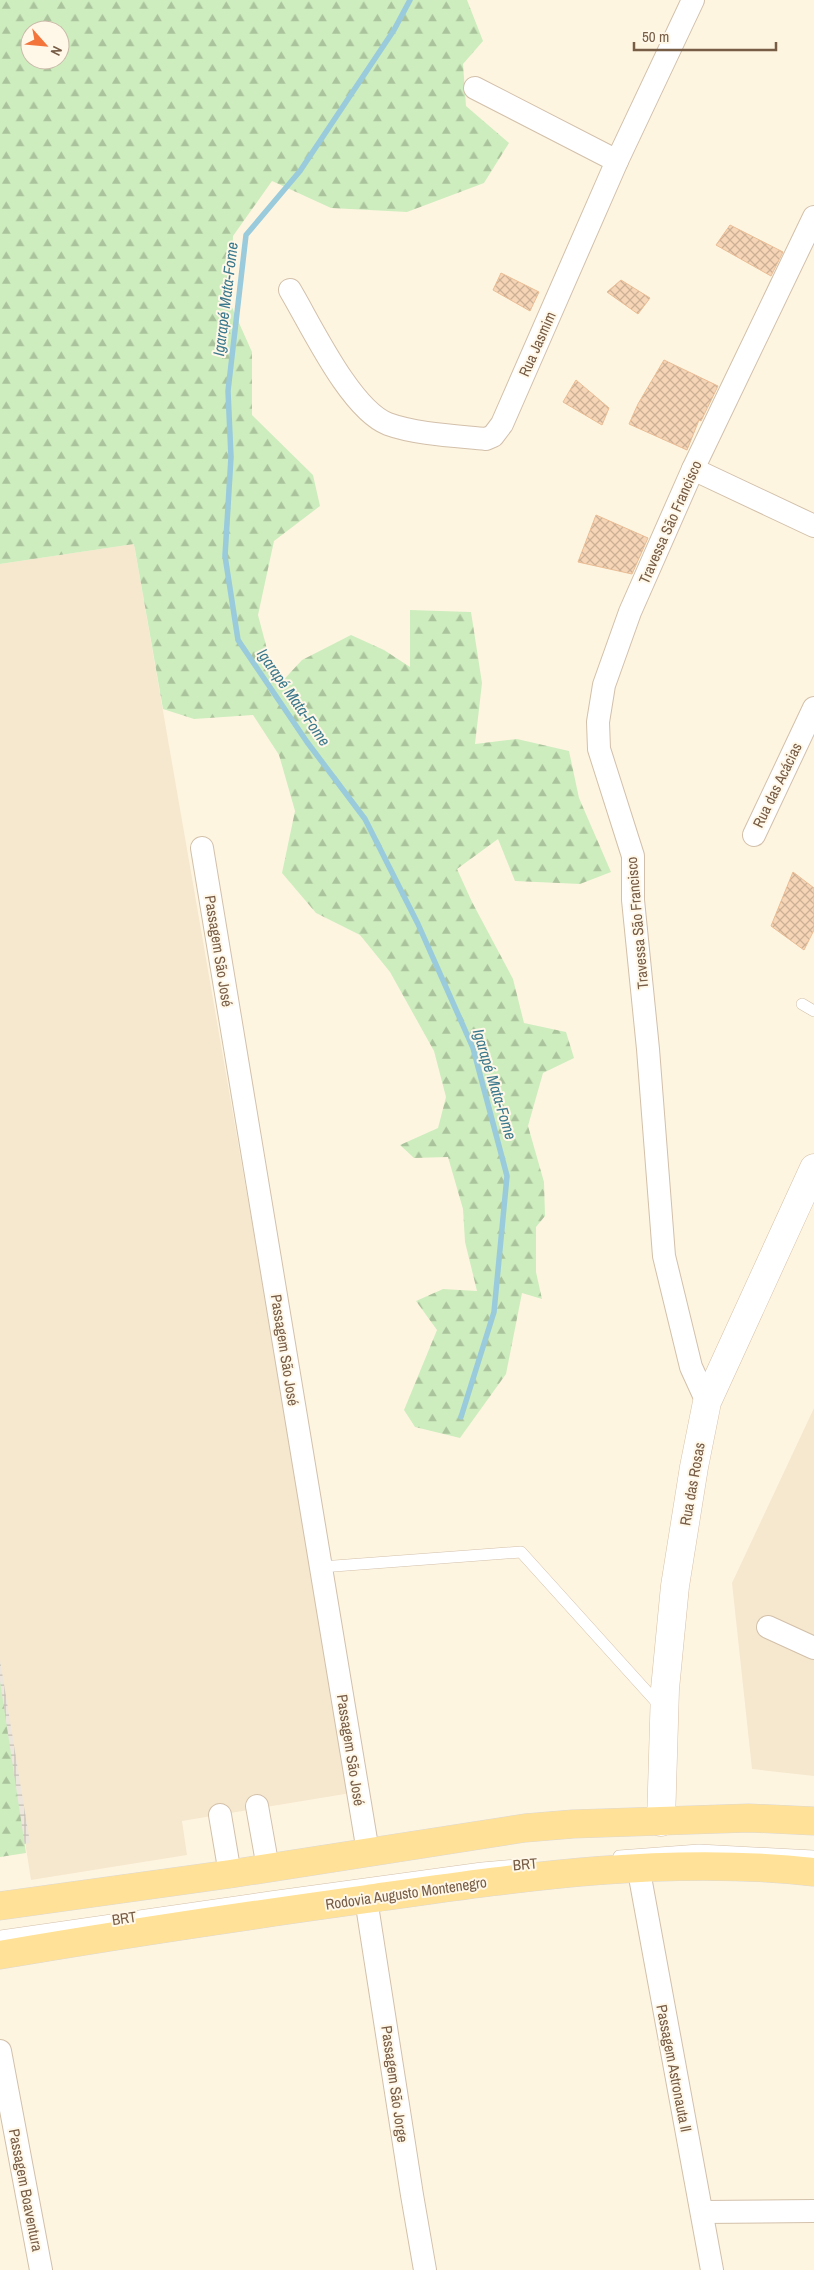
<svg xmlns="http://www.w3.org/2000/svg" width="814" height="2270" font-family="'Archivo Narrow',sans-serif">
	<defs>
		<pattern id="industrial-grid" width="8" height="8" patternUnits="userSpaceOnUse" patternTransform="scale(1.25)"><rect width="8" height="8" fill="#ece6dd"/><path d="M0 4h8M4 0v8" fill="none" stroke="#c4beb5"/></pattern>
		<pattern id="forest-firs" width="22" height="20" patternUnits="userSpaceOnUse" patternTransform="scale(1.25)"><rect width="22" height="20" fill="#cdedbe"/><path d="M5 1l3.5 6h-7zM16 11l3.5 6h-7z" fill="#abc39c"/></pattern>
		<pattern id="building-cross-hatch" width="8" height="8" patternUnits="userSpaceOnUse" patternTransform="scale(1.25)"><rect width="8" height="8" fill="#f6d5b6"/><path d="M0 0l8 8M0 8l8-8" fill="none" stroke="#ccb096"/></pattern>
	</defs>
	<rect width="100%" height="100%" fill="#fef5e1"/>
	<!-- residential -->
	<g fill="#f6e8cf">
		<polygon points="134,544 351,1793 182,1821 187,1855 31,1880 0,1681 0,564"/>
		<polygon points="814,1408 814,1776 752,1769 732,1583"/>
	</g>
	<!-- industrial -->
	<polygon fill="url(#industrial-grid)" points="0,1660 30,1843 0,1848"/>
	<!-- forest -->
	<g fill="url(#forest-firs)" fill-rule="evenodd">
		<path d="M0,0H467L483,41L463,64L466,106L509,143L484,183L407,212L331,208L272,181L233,236L231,305L252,352V415L313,475L320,506L274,541L258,615L277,687L302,660L351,635L384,650L410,667V610L471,612L482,683L475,744L517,739L569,751L579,798L611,872L580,884L515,881L498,839L457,869L472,902L513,979L524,1023L566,1032L574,1058L543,1073L528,1126L544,1182L545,1216L536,1227V1272L542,1299L522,1293L506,1374L460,1438L415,1427L404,1410L437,1330L416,1301L443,1289L477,1291L465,1242L463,1209L448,1157L414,1158L400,1145L438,1128L446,1097L434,1051L390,972L360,935L316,913L282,873L295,811L279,755L253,715L194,719L163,709L134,544L0,564ZM30,30H60V60H30Z"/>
		<polygon points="0,1681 26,1853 0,1857"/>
	</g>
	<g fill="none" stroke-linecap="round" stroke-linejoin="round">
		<!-- stream -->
		<polyline stroke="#99cbdc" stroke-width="5.5" points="410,0 394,30 300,171 246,235 228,391 231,457 225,556 238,640 307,742 365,819 418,924 473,1048 507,1176 494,1312 461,1417"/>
	</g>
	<!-- building -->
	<g fill="url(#building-cross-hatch)" stroke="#eabd95">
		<polygon points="730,225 783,252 771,276 716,245"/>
		<polygon points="501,273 539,292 530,311 493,290"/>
		<polygon points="621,280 650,298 638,314 607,292"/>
		<polygon points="664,360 718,386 701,421 699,420 687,450 629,424 638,404"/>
		<polygon points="576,380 609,408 602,425 563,402"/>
		<polygon points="596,515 648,538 632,574 578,562"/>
		<polygon points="793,872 814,888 814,930 804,950 771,926"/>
	</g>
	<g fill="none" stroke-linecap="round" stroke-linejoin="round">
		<defs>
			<g id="lane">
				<polyline points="802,1004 814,1011"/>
				<polyline points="321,1567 521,1552 660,1706"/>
				<polyline points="619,1856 699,1850 814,1856"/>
				<polyline points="0,1936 270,1897 482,1868 528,1864"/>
			</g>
			<g id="street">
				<polyline points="475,88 617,161"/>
				<path d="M290,290C311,325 350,409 388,424C415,434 457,436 486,439L493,436L502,424L617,161L693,0"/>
				<polyline points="693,469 814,526"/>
				<polyline points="754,835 814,708"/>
				<polyline points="202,848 368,1852"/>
				<polyline points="707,1402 691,1367 664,1256 648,1049 633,900 633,856 599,749 598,722 604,685 630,612 693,469 814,217"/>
				<polyline points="768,1627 814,1648"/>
				<polyline points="257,1806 268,1868"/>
				<polyline points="220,1815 230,1874"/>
				<polyline points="638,1866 712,2270"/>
				<polyline points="366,1899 412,2195 425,2270"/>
				<polyline points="0,2051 41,2270"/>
				<polyline points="702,2212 814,2211"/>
			</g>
			<polyline id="secondary" points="661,1822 665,1689 675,1586 694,1467 707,1402 814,1168"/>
			<g id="primary">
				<polyline points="0,1906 230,1874 525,1828 573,1824 749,1818 814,1821"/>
				<path d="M0,1955C122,1934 244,1916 367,1899C515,1878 664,1855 814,1872"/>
			</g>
		</defs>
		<!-- lane casing -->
		<use href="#lane" stroke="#d2c0aa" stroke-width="12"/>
		<!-- street casing -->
		<use href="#street" stroke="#d2c0aa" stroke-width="24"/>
		<!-- secondary casing -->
		<use href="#secondary" stroke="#d6c0a6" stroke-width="29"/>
		<!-- primary casing -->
		<use href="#primary" stroke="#ded8d3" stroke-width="29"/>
		<!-- lane -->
		<use href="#lane" stroke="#fff" stroke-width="11"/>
		<!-- street -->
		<use href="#street" stroke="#fff" stroke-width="22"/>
		<!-- secondary -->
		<use href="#secondary" stroke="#fff" stroke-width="28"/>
		<!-- primary -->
		<use href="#primary" stroke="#ffe297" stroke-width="28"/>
	</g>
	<g text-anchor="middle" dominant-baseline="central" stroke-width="4" stroke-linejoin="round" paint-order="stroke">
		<!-- street labels -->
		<g font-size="15" fill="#775c46" stroke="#fff8e9">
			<text transform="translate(537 344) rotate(-66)">Rua Jasmim</text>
			<text transform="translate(670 522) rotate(-66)">Travessa São Francisco</text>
			<text transform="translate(777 785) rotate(-64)">Rua das Acácias</text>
			<text transform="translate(637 923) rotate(-95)">Travessa São Francisco</text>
			<text transform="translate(219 951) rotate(81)">Passagem São José</text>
			<text transform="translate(285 1350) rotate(81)">Passagem São José</text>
			<text transform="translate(692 1484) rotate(-80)">Rua das Rosas</text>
			<text transform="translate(351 1750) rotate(81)">Passagem São José</text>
			<text transform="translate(525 1864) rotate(-5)">BRT</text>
			<text transform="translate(406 1893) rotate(-8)">Rodovia Augusto Montenegro</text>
			<text transform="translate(124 1918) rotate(-8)">BRT</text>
			<text transform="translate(674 2068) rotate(79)">Passagem Astronauta ll</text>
			<text transform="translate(395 2084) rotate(82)">Passagem São Jorge</text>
			<text transform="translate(26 2190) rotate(79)">Passagem Boaventura</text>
		</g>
		<!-- water labels -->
		<g font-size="16" font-style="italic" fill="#3d798d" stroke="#fff8e9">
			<text transform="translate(225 299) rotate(-83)">Igarapé Mata-Fome</text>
			<text transform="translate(294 697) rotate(55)">Igarapé Mata-Fome</text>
			<text transform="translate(495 1084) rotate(73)">Igarapé Mata-Fome</text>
		</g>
	</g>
	<!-- north arrow -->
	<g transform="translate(45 45) rotate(117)"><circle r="24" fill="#fff8e9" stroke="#c9baa8"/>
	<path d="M0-4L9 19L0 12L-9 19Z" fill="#f3753b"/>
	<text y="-8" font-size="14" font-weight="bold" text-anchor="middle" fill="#775c46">N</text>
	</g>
	<!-- scale -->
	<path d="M634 42v8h142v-8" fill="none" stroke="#775c46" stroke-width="2.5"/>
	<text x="642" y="42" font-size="15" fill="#775c46" stroke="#fff8e9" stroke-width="4" paint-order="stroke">50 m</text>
</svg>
